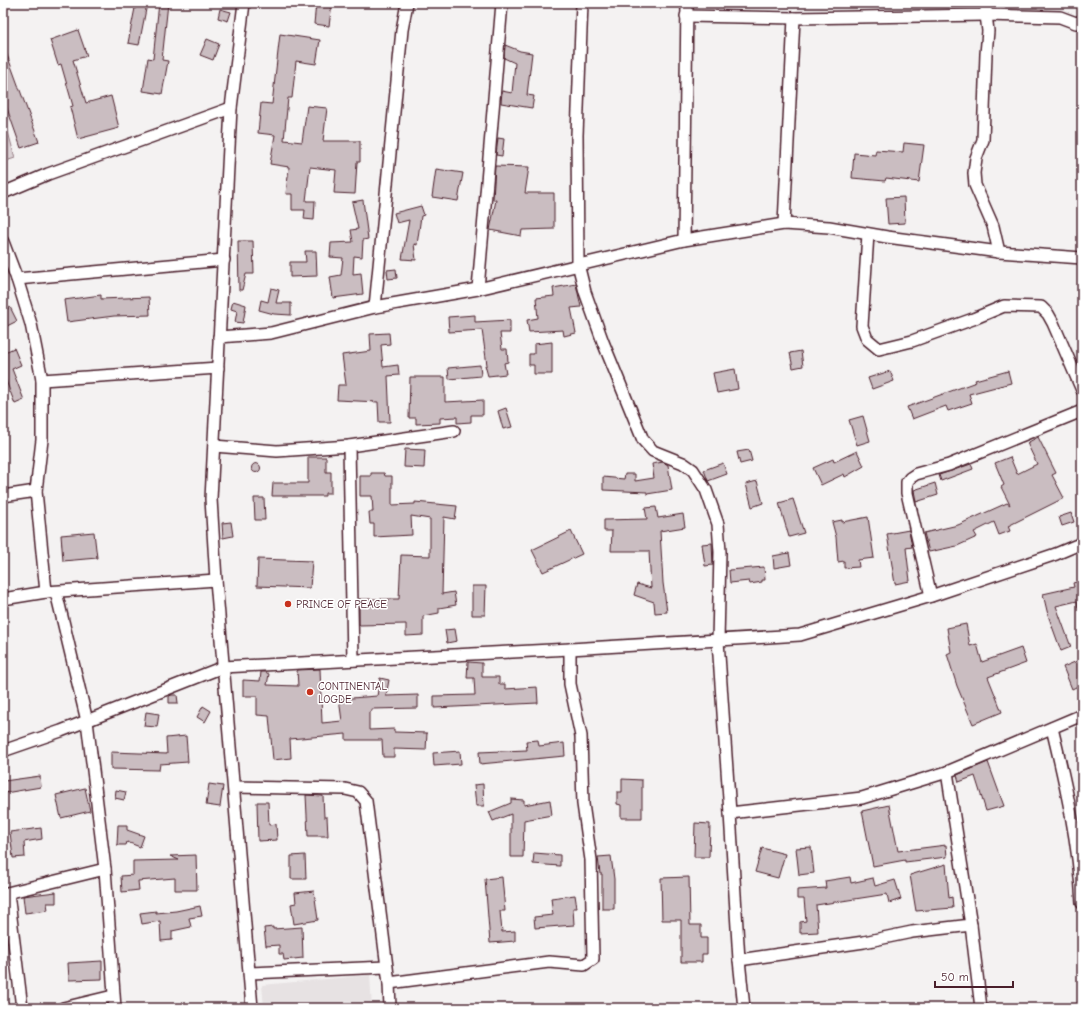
<svg xmlns="http://www.w3.org/2000/svg" width="1085" height="1011" font-family="'Comic Neue',sans-serif">
	<rect width="100%" height="100%" fill="#f4f2f2"/>
	<filter id="ink" filterUnits="userSpaceOnUse"><feTurbulence type="fractalNoise" baseFrequency=".025" numOctaves="2"/><feDisplacementMap in="SourceGraphic" scale="8" xChannelSelector="R" yChannelSelector="G"/><feConvolveMatrix kernelMatrix="1 2 1 2 8 2 1 2 1" color-interpolation-filters="sRGB"/></filter>
	<g filter="url(#ink)">
		<!-- built -->
		<polygon fill="#e7e2e3" points="370,975 372,1008 264,1008 262,985"/>
		<!-- green -->
		<polygon fill="#dbd2d5" stroke="#927880" points="3,113 15,158 3,162"/>
		<!-- building -->
		<g fill="#cabdc1" stroke="#4a1f2b">
			<polygon points="136,3 147,4 139,45 128,43"/>
			<polygon points="159,3 168,3 162,60 168,61 162,94 143,91 148,58 153,59"/>
			<polygon points="316,3 332,3 329,26 314,24"/>
			<polygon points="220,9 231,12 228,21 218,18"/>
			<polygon points="78,30 87,56 73,60 86,103 111,96 119,128 78,139 70,107 73,106 61,64 58,65 50,40"/>
			<polygon points="280,34 320,40 316,64 296,61 292,98 288,98 284,140 302,142 307,106 327,108 323,141 360,141 360,162 357,162 355,194 334,193 336,170 310,167 306,201 315,201 314,220 304,219 305,210 292,210 292,194 286,194 289,167 270,164 275,135 258,133 261,103 272,104"/>
			<polygon points="207,39 219,44 213,60 200,55"/>
			<polygon points="3,44 39,142 21,148 3,97"/>
			<polygon points="505,45 520,51 532,53 527,95 534,96 532,108 501,103 502,91 512,93 515,63 504,58"/>
			<polygon points="498,138 504,139 502,156 496,155"/>
			<polygon points="904,143 924,145 919,182 886,178 885,181 852,178 854,153 875,155 876,150 903,152"/>
			<polygon points="495,166 529,167 525,193 554,193 554,229 522,230 521,236 490,230 496,200 493,200"/>
			<polygon points="436,169 463,173 458,201 432,197"/>
			<polygon points="904,197 905,223 888,224 886,198"/>
			<polygon points="363,200 368,239 363,240 362,257 354,256 353,274 361,273 363,294 333,298 330,277 341,275 343,258 330,257 331,243 353,242 351,230 358,229 352,202"/>
			<polygon points="421,206 424,215 421,216 417,245 414,244 416,260 402,259 409,220 397,223 394,213"/>
			<polygon points="238,241 253,241 254,274 246,274 242,290 239,290"/>
			<polygon points="305,251 316,251 317,276 290,277 290,262 306,262"/>
			<polygon points="396,269 397,278 388,279 387,270"/>
			<polygon points="576,284 581,307 571,308 576,333 564,336 563,330 529,332 527,320 538,318 536,298 554,296 553,288"/>
			<polygon points="271,288 279,290 276,303 291,303 291,315 274,314 259,310 261,300 268,302"/>
			<polygon points="101,295 101,299 149,297 150,315 114,316 67,322 64,300"/>
			<polygon points="233,301 246,305 243,323 235,322 237,311 231,309"/>
			<polygon points="10,307 17,321 3,328 3,311"/>
			<polygon points="475,315 475,322 510,320 510,333 500,333 502,349 507,349 508,362 504,363 506,374 488,376 485,365 487,365 482,330 449,332 448,317"/>
			<polygon points="389,333 390,344 381,345 383,367 398,365 399,375 388,376 390,422 379,422 378,402 337,400 338,385 346,385 342,355 371,351 370,334"/>
			<polygon points="552,342 552,374 534,374 534,365 529,365 529,354 534,354 534,344"/>
			<polygon points="4,348 5,352 14,348 21,365 12,369 24,400 15,404 3,373"/>
			<polygon points="801,351 803,366 793,368 790,353"/>
			<polygon points="480,365 481,376 449,379 448,368"/>
			<polygon points="735,369 738,389 717,393 713,373"/>
			<polygon points="890,371 894,381 872,389 868,378"/>
			<polygon points="1008,371 1011,383 969,394 972,403 948,411 946,406 912,419 907,407 976,382 975,380"/>
			<polygon points="410,377 445,377 445,402 483,400 483,415 471,415 471,422 457,423 457,417 440,418 440,423 416,424 416,418 409,418"/>
			<polygon points="506,408 512,427 503,429 498,411"/>
			<polygon points="863,416 870,441 857,445 849,420"/>
			<polygon points="1038,437 1056,473 1052,475 1064,498 1008,526 1010,531 999,535 994,522 974,532 977,537 957,546 929,552 924,533 958,525 1007,503 1010,505 1001,487 1004,485 995,463 1010,457 1017,474 1037,464 1027,443"/>
			<polygon points="405,449 425,450 424,468 404,467"/>
			<polygon points="749,450 752,461 740,464 737,452"/>
			<polygon points="857,451 864,466 845,477 844,474 821,485 813,468 833,459 834,462"/>
			<polygon points="308,457 326,457 326,472 331,472 331,493 325,493 325,496 272,496 273,483 308,483"/>
			<polygon points="663,462 668,465 672,490 647,494 647,492 603,490 603,477 624,479 625,474 635,474 635,481 654,478 652,464"/>
			<polygon points="723,463 727,474 708,481 704,470"/>
			<circle cx="256" cy="468" r="4.5"/>
			<polygon points="971,464 973,469 941,481 939,475"/>
			<polygon points="371,473 384,473 385,476 392,476 392,505 415,504 415,502 457,506 455,519 444,517 442,594 454,592 456,605 439,608 439,613 423,616 423,635 406,636 406,624 359,625 359,599 399,599 401,555 430,556 430,519 411,516 412,535 374,537 374,524 370,524 369,512 373,512 372,496 360,496 360,476 371,476"/>
			<polygon points="757,481 763,503 752,507 746,484"/>
			<polygon points="935,483 938,495 916,502 914,490"/>
			<polygon points="254,498 264,498 265,520 255,520"/>
			<polygon points="793,499 804,533 789,537 779,503"/>
			<polygon points="656,507 658,518 683,514 685,527 660,531 663,583 667,612 655,613 654,602 634,595 637,584 651,588 649,551 611,551 612,531 604,531 604,520 647,519 645,508"/>
			<polygon points="1071,513 1074,522 1062,526 1059,517"/>
			<polygon points="868,517 874,558 858,560 859,567 844,568 844,561 838,562 836,537 832,522 842,520 842,522"/>
			<polygon points="231,522 233,536 223,538 222,523"/>
			<polygon points="909,530 912,547 906,548 910,581 895,584 887,534"/>
			<polygon points="571,531 582,554 543,572 532,550"/>
			<polygon points="94,532 97,558 63,561 61,535"/>
			<polygon points="712,543 713,565 705,566 702,544"/>
			<polygon points="789,553 791,565 774,568 773,556"/>
			<polygon points="258,559 312,561 310,588 257,586"/>
			<polygon points="764,567 765,580 762,580 762,582 750,584 749,581 730,583 729,570"/>
			<polygon points="1082,580 1082,607 1078,607 1077,601 1056,606 1071,647 1061,651 1048,615 1043,594 1074,587 1073,583"/>
			<polygon points="472,586 486,586 485,615 472,615"/>
			<polygon points="966,624 970,646 977,644 982,662 1021,648 1026,663 988,677 1002,712 973,724 957,686 947,654 951,652 947,628"/>
			<polygon points="455,629 457,641 447,643 445,630"/>
			<polygon points="1082,659 1082,684 1072,689 1063,667"/>
			<polygon points="468,662 482,663 482,677 499,677 499,684 505,684 505,689 537,687 538,703 434,708 434,696 475,695 474,678 467,678"/>
			<polygon points="320,669 322,723 342,721 339,699 377,696 380,678 389,680 386,696 418,695 418,708 372,709 372,711 369,712 369,730 394,729 394,732 427,733 426,750 394,749 394,757 383,757 382,740 346,740 346,734 290,739 291,758 273,760 269,716 257,715 257,696 243,696 243,680 260,681 261,672 265,672 269,674 267,685 298,686 297,670"/>
			<polygon points="172,695 177,695 178,703 169,703 169,696"/>
			<polygon points="203,706 211,711 205,722 197,717"/>
			<polygon points="146,712 159,714 157,727 144,726"/>
			<polygon points="186,736 188,762 160,764 159,770 111,769 111,752 167,754 166,738"/>
			<polygon points="538,740 539,746 564,743 565,756 480,764 479,752 527,750 526,741"/>
			<polygon points="460,751 461,764 434,766 433,753"/>
			<polygon points="988,762 1004,806 986,811 975,776 959,782 957,775"/>
			<polygon points="40,776 41,787 5,793 4,781"/>
			<polygon points="622,779 642,780 642,818 621,818 621,805 617,804 617,792 622,792"/>
			<polygon points="209,784 223,786 220,807 206,805"/>
			<polygon points="483,784 484,806 476,806 474,785"/>
			<polygon points="85,788 90,811 61,818 56,795"/>
			<polygon points="116,790 126,792 124,800 115,798"/>
			<polygon points="306,795 323,796 324,817 327,817 328,836 308,836"/>
			<polygon points="511,799 524,800 524,805 550,800 552,815 524,820 523,857 511,857 511,814 493,821 489,812 511,803"/>
			<polygon points="257,802 268,802 269,825 276,824 277,840 258,841"/>
			<polygon points="889,805 898,851 946,845 947,857 905,862 905,860 873,866 862,811"/>
			<polygon points="695,823 710,824 709,857 694,857"/>
			<polygon points="118,825 127,825 127,830 144,836 140,847 127,842 126,845 117,845"/>
			<polygon points="41,828 42,839 24,842 25,857 13,858 10,832"/>
			<polygon points="811,847 814,873 799,875 796,848"/>
			<polygon points="762,848 785,854 778,878 755,872"/>
			<polygon points="534,853 560,855 560,866 533,864"/>
			<polygon points="196,855 197,890 175,890 175,878 138,881 139,890 122,892 121,876 133,875 133,861 179,860 170,856"/>
			<polygon points="305,855 306,879 291,879 291,856"/>
			<polygon points="611,856 614,879 614,909 602,909 602,874 600,874 598,857"/>
			<polygon points="946,864 949,898 952,897 953,908 916,911 910,875"/>
			<polygon points="502,877 505,911 500,911 502,932 515,931 515,941 490,943 485,879"/>
			<polygon points="689,877 690,925 701,925 701,938 707,938 707,954 702,954 702,962 681,962 681,920 662,920 661,878"/>
			<polygon points="850,877 851,883 873,878 875,886 895,880 901,899 889,903 887,894 816,905 818,932 800,933 800,922 806,921 804,899 797,899 797,890 826,888 825,881"/>
			<polygon points="314,891 318,920 294,924 291,904 296,903 295,893"/>
			<polygon points="56,892 56,903 47,903 48,910 25,913 23,896"/>
			<polygon points="575,895 577,908 573,908 574,925 535,928 534,917 553,915 551,898"/>
			<polygon points="200,906 202,916 189,918 191,927 172,931 172,940 161,941 160,921 142,924 140,913 156,911 156,913 176,911"/>
			<polygon points="273,927 273,929 302,927 303,958 284,960 283,954 279,954 279,945 266,946 264,928"/>
			<polygon points="102,961 102,979 69,980 68,963"/>
		</g>
		<g fill="none" stroke-linecap="round" stroke-linejoin="round">
			<defs>
				<g id="street">
					<polyline points="244,3 231,108 211,499 216,580 252,1008"/>
					<polyline points="582,3 577,135 578,264 585,292 603,342 643,440 653,451 683,463 693,470 706,490 718,524 720,552 718,641 730,813 862,798 947,772 1082,715"/>
					<polyline points="686,16 794,18 986,15 986,3"/>
					<polyline points="3,193 48,174 231,108"/>
					<polyline points="784,224 794,18"/>
					<polyline points="868,234 862,326 867,339 879,349 912,341 973,319 1004,306 1041,307 1048,314 1053,323 1082,390"/>
					<polyline points="684,240 784,224 829,227 887,237 999,252 1082,258"/>
					<polyline points="3,242 17,279 224,260"/>
					<polyline points="999,252 993,226 975,185 974,173 976,158 983,140 986,54 988,31 986,15 1060,17 1076,23 1082,21"/>
					<polyline points="17,279 31,324 42,380 42,440 36,491 46,592"/>
					<polyline points="478,289 502,3"/>
					<polyline points="375,307 402,30 407,3"/>
					<polyline points="219,337 271,333 375,307 478,289 684,240 687,3"/>
					<polyline points="42,380 218,368"/>
					<polyline points="214,446 277,451 349,446 454,431"/>
					<polyline points="349,446 353,660"/>
					<polyline points="3,496 36,491"/>
					<polyline points="56,592 87,721 105,869 115,1008"/>
					<polyline points="931,596 907,493 907,482 910,478 916,474 949,465 1082,411"/>
					<polyline points="3,599 46,592 216,580"/>
					<path d="M1052,728C1066,786 1079,844 1082,903"/>
					<polyline points="3,751 61,731 223,667 570,649 800,635 931,596 1056,554 1082,543"/>
					<polyline points="947,772 971,925 981,1008"/>
					<polyline points="234,787 345,789 358,792 366,801 389,983 390,1008"/>
					<polyline points="730,813 739,960 744,1008"/>
					<polyline points="8,893 22,1008"/>
					<polyline points="3,894 105,869"/>
					<polyline points="739,960 864,942 912,932 971,925"/>
					<polyline points="250,973 386,967"/>
					<polyline points="389,983 549,962 584,965 593,959 591,860 583,804 581,736 570,684 570,649"/>
					<polyline points="63,1008 113,996"/>
				</g>
			</defs>
			<!-- street casing -->
			<use href="#street" stroke="#4a1f2b" stroke-width="14"/>
			<!-- street -->
			<use href="#street" stroke="#fff" stroke-width="11"/>
		</g>
	</g>
	<!-- markers -->
	<g fill="#c8321e" stroke="#fff" stroke-width="1.5">
		<circle cx="288" cy="604" r="4"/>
		<circle cx="310" cy="692" r="4"/>
	</g>
	<g text-anchor="middle" dominant-baseline="central" stroke-width="3" stroke-linejoin="round" paint-order="stroke">
		<!-- poi labels -->
		<g font-size="11" fill="#4a1f2b" stroke="#fff" text-anchor="start">
			<text x="296" y="604">PRINCE OF PEACE</text>
			<text x="318" y="686">CONTINENTAL<tspan x="318" dy="13">LOGDE</tspan></text>
		</g>
	</g>
	<!-- margin -->
	<rect width="1085" height="1011" fill="none" stroke="#fff" stroke-width="16"/>
	<rect x="8" y="8" width="1069" height="995" fill="none" stroke="#4a1f2b" stroke-width="1.5" filter="url(#ink)"/>
	<!-- scale -->
	<path d="M935 981v6h78v-6" fill="none" stroke="#4a1f2b" stroke-width="2"/>
	<text x="941" y="981" font-size="12" fill="#4a1f2b" stroke="#ffffff" stroke-width="3" paint-order="stroke">50 m</text>
</svg>
